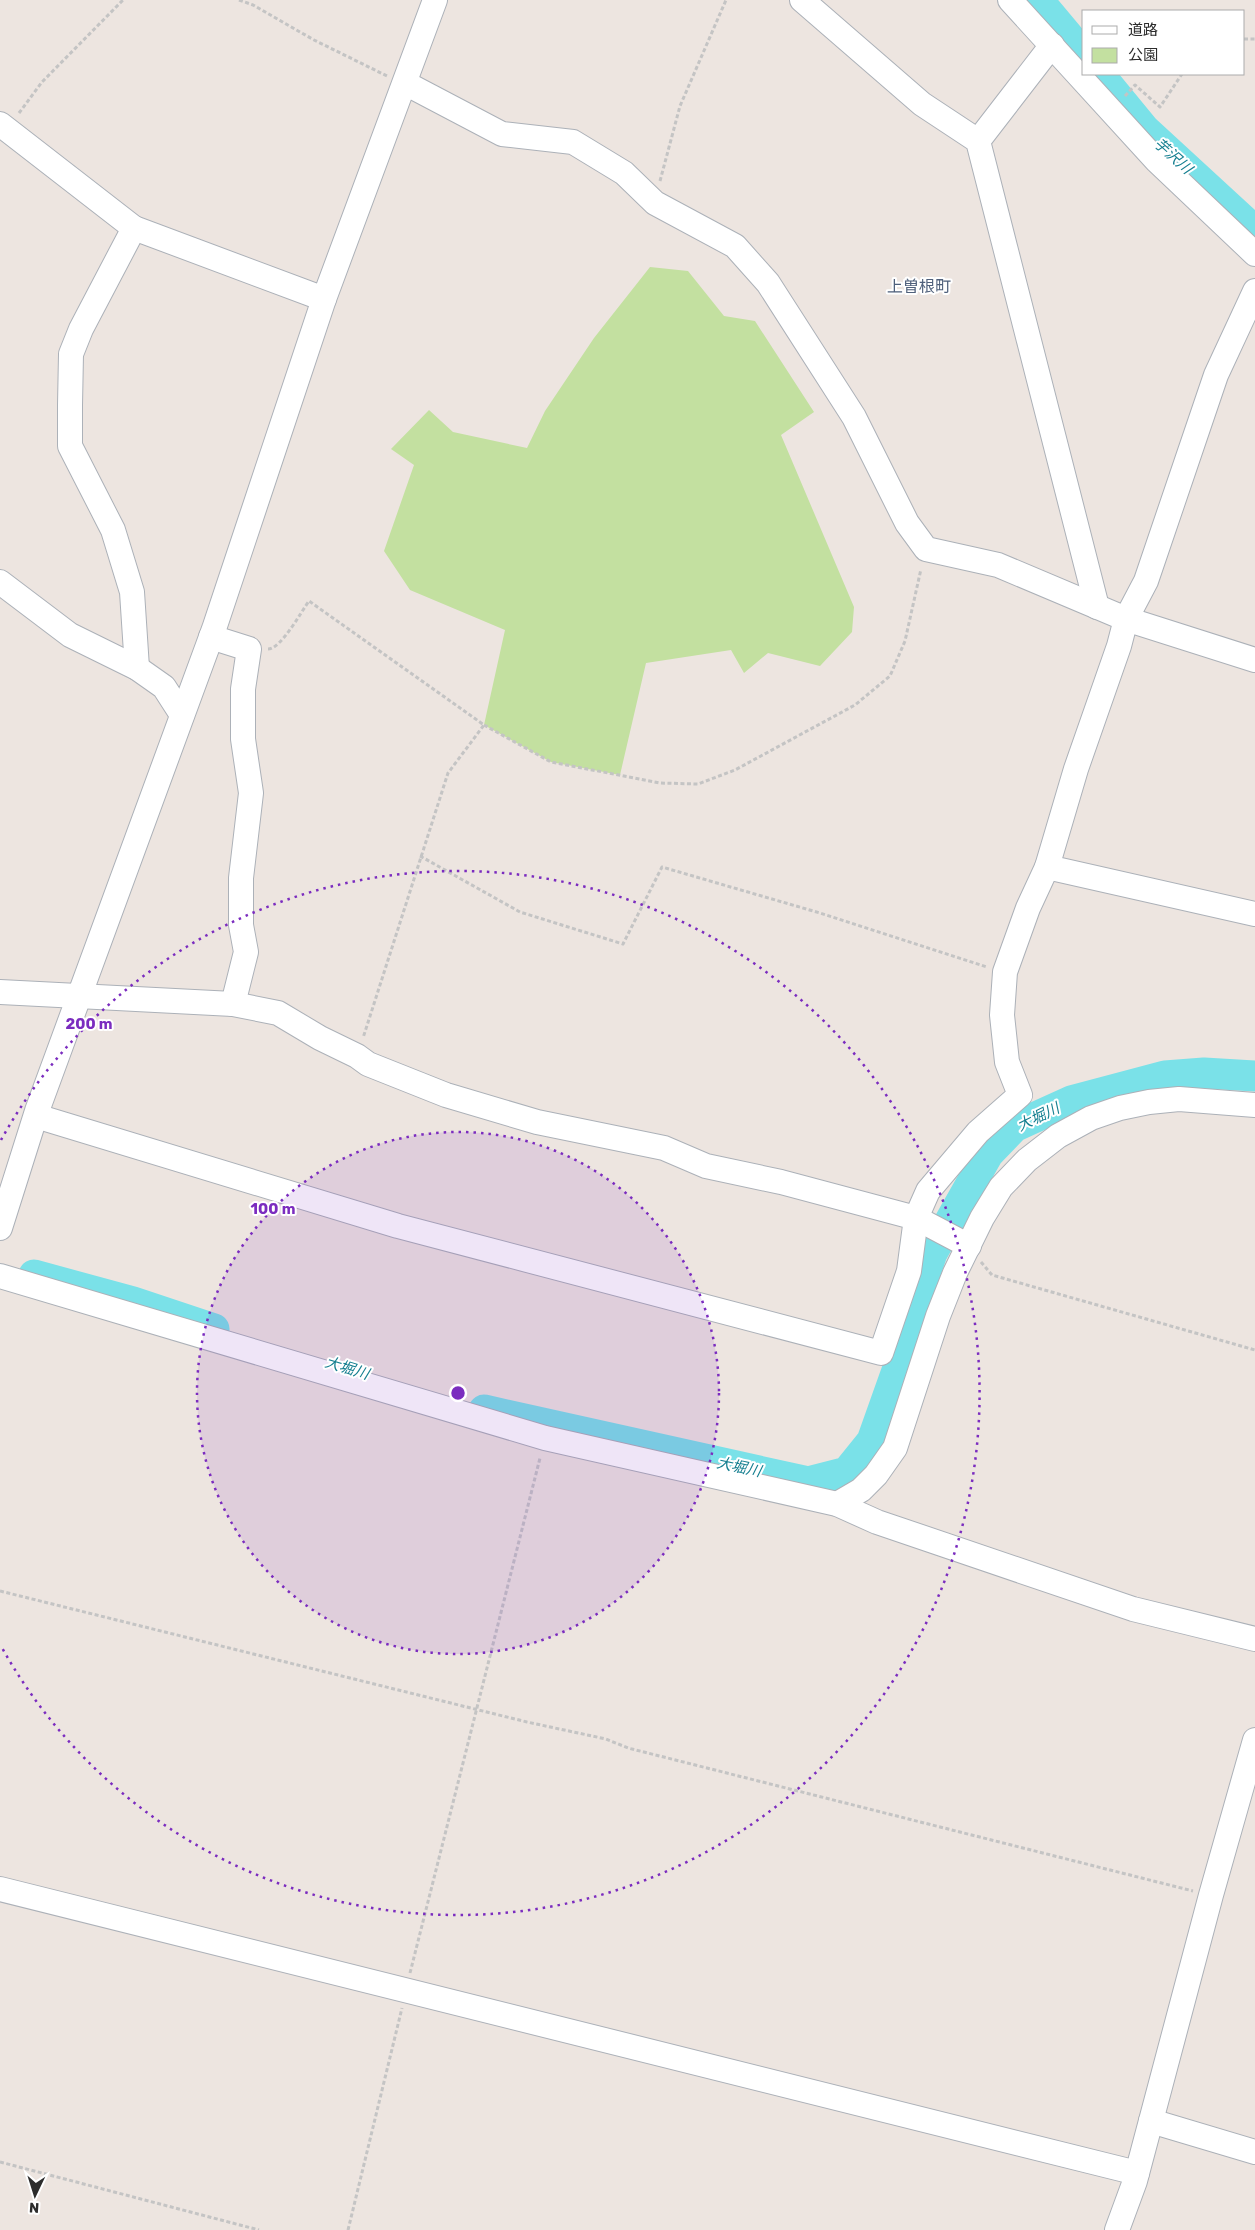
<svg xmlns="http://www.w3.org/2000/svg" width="1255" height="2230" font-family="Rubik,'Noto Sans JP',sans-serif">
	<rect width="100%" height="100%" fill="#ede5e0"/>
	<!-- green -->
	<polygon fill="#c3e0a0" points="650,267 688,271 724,316 755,321 814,412 781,435 854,607 852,632 820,666 768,653 744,673 731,650 646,663 620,775 551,762 484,725 505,630 410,590 384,551 414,465 391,449 429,410 453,432 527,448 545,411 594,338"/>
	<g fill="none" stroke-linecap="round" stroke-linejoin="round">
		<!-- river -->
		<g stroke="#7ae1e8" stroke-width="31">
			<polyline points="1038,0 1084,55"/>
			<polyline points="1099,74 1145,130 1255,231"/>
			<polyline points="34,1275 133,1302 214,1329"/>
			<polyline points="484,1410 808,1482 847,1472 872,1441 904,1351 915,1303 932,1253 988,1154 1014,1127 1071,1101 1165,1076 1204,1073 1255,1076"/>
		</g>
		<defs>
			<g id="minor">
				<polyline points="802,0 922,104 978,141 1097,607"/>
				<polyline points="1010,0 1156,160 1255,254"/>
				<polyline points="405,83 502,134 573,142 624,173 655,203 735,246 768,283 854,417 907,523 926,549 998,565 1126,619 1255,660"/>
				<polyline points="0,124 134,228 324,299"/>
				<polyline points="978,141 1052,45"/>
				<polyline points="134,228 81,329 71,354 70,405 70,446 113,530 132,592 137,668"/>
				<polyline points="0,582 70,635 137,668 164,687 182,715"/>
				<polyline points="211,637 249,649 243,689 243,739 251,793 241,878 241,925 246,952 233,1004"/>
				<polyline points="1047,867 1255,914"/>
				<polyline points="0,992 233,1004 278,1013 320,1038 357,1056 368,1064 446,1095 537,1122 664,1148 706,1166 781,1182 916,1218 969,1246"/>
				<polyline points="36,1116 398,1226 881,1353 909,1271 916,1218 928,1191 978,1132 1020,1095 1007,1062 1002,1015 1005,972 1028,908 1047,867 1076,769 1119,646 1126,619 1146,581 1216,375 1255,291"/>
				<polyline points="0,1228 37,1111 214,629 324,299 435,0"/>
				<polyline points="0,1276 545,1438 837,1504 877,1522 1133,1609 1255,1639"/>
				<polyline points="837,1504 861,1490 876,1475 895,1448 938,1316 955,1273 982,1218 1001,1187 1027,1160 1058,1136 1091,1118 1120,1108 1149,1102 1179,1099 1255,1105"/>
				<polyline points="0,1889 1137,2173"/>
				<polyline points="1151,2121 1255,2152"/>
				<polyline points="1117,2230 1135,2181 1211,1895 1255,1740"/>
			</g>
		</defs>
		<!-- minor casing -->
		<use href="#minor" stroke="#acb1b8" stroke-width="26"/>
		<!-- path -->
		<g stroke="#c4c4c4" stroke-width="3" stroke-dasharray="4 2.5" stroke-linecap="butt">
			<polyline points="239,0 253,5 314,40 387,76"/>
			<polyline points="1244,39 1255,39"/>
			<polyline points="1125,96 1135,85 1160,107 1182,74"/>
			<polyline points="19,113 42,82 123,0"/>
			<polyline points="660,181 680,106 726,0"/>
			<path d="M268,649C281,649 301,612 309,601L484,725L448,773L363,1038"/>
			<polyline points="484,725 551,762 660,783 698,784 735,770 855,705 890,676 905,641 921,569"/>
			<polyline points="420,856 520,912 623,944 662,867 820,913 987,967"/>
			<polyline points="981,1262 992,1275 1255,1350"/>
			<polyline points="0,1591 527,1722 606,1739 628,1748 1193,1891"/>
			<polyline points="410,1973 540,1458"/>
			<polyline points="0,2162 259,2230"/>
			<polyline points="348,2230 402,2008"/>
		</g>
		<!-- minor -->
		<use href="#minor" stroke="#fff" stroke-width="24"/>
	</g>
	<!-- distance rings -->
	<circle cx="458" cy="1393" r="261" fill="#7b2cbf" fill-opacity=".12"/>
	<g fill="none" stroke="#7b2cbf" stroke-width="2.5" stroke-dasharray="2.5 5">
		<circle cx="458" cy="1393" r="261"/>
		<path d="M1 1140A522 522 0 1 1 1 1646"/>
	</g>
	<g text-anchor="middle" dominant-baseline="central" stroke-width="4" stroke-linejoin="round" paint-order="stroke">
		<!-- water labels -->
		<g font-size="15" font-style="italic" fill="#157f90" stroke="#fff">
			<text transform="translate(1173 156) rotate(42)">芋沢川</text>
			<text transform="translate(1038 1117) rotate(-26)">大堀川</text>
			<text transform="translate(347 1368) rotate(17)">大堀川</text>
			<text transform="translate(739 1467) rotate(12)">大堀川</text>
		</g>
		<!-- quarter labels -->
		<g font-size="16" fill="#4f607b" stroke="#fff">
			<text x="919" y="286">上曽根町</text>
		</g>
	</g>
	<circle cx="458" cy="1393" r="8" fill="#7b2cbf" stroke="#fff" stroke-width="2.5"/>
	<g font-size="15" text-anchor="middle" font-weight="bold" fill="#7b2cbf" stroke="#fff" stroke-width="4" stroke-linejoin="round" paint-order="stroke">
		<text x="89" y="1029">200 m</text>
		<text x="273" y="1214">100 m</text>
	</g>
	<!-- legend -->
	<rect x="1082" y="10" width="162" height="65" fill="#ffffff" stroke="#ababab"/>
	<rect x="1092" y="26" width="25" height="8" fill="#ffffff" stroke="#ababab"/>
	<text x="1128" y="35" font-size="15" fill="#2c2c2c">道路</text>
	<rect x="1092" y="48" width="25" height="15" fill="#c3e0a0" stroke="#ababab"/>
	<text x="1128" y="60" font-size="15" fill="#2c2c2c">公園</text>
	<!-- north arrow -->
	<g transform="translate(35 2195) rotate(184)" stroke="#ffffff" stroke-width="4" paint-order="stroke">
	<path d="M0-4L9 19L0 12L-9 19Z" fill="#2c2c2c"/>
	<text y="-8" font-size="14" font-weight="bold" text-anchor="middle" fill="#2c2c2c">N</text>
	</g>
</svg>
